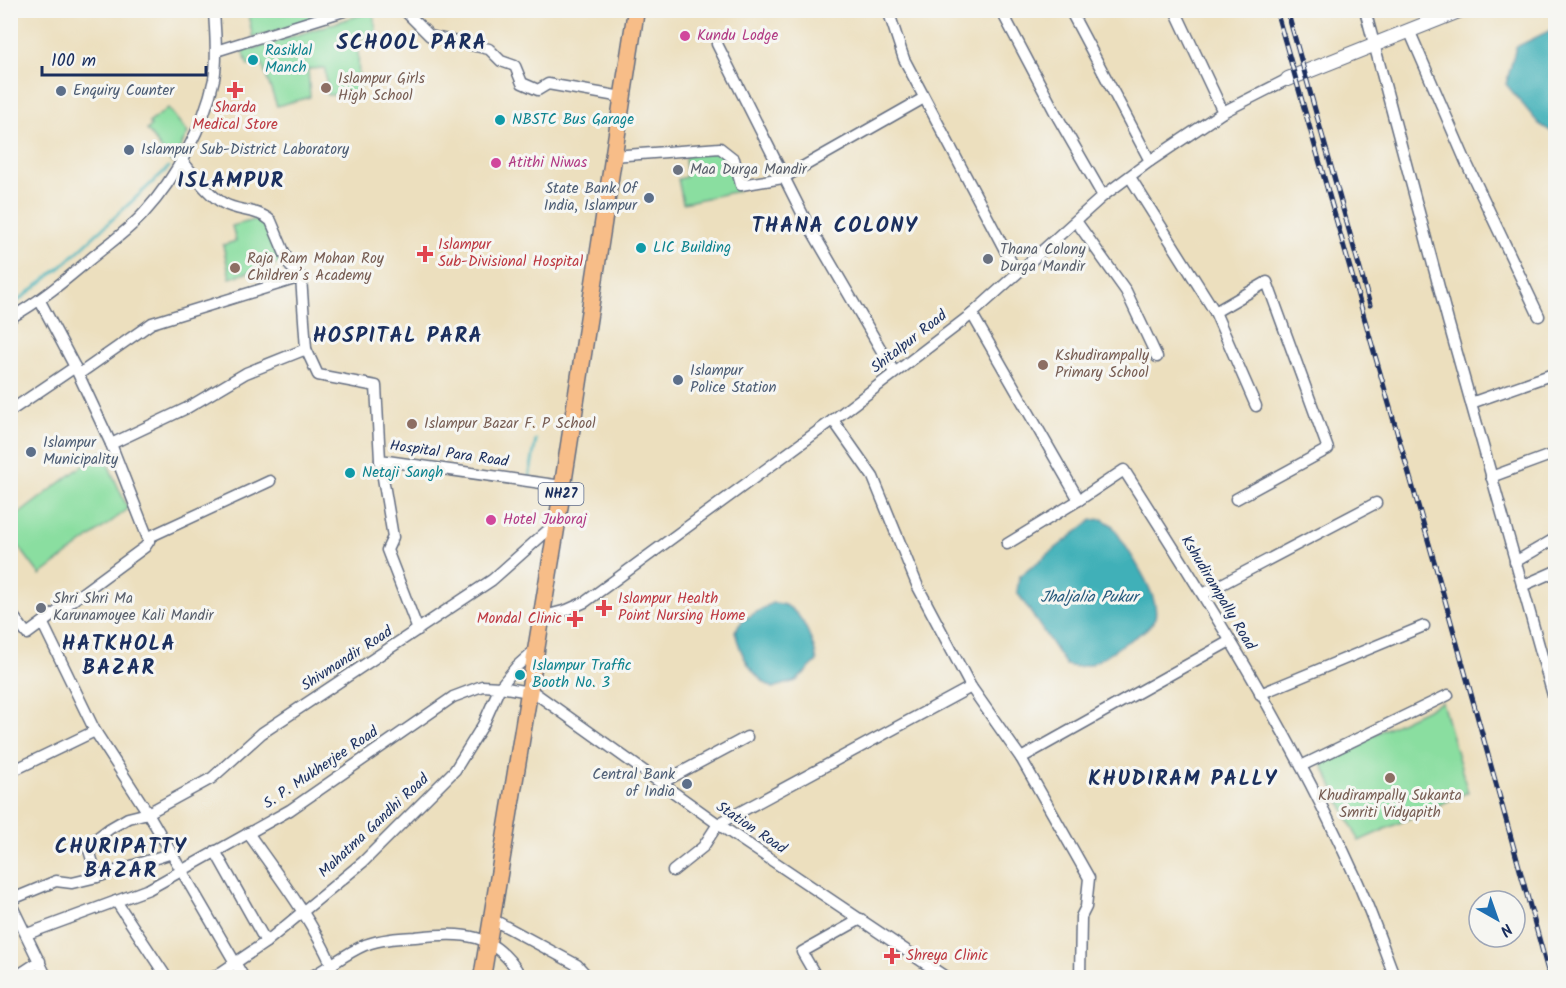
<svg xmlns="http://www.w3.org/2000/svg" width="1566" height="988" font-family="Kalam,sans-serif">
	<rect width="100%" height="100%" fill="#f6f6f2"/>
	<filter id="ink" filterUnits="userSpaceOnUse"><feTurbulence type="fractalNoise" baseFrequency=".0167" numOctaves="2"/><feDisplacementMap in="SourceGraphic" scale="12" xChannelSelector="R" yChannelSelector="G"/><feConvolveMatrix kernelMatrix="1 2 1 2 8 2 1 2 1" color-interpolation-filters="sRGB"/></filter>
	<filter id="wash" filterUnits="userSpaceOnUse"><feTurbulence type="fractalNoise" baseFrequency=".008" numOctaves="4" result="noise"/><feDisplacementMap in="SourceGraphic" scale="24" xChannelSelector="R" yChannelSelector="G"/><feGaussianBlur stdDeviation="1.35" result="paint"/><feColorMatrix in="noise" values="0 0 0 0 0 0 0 0 0 0 0 0 0 0 0 0 0 1.4 0 .05"/><feComposite in="paint" operator="in"/></filter>
	<g filter="url(#wash)">
		<rect width="100%" height="100%" fill="#ecdfbe"/>
		<!-- green -->
		<g fill="#8adea0" stroke="#52867f" stroke-width="1.5">
			<polygon points="247,10 340,11 253,38"/>
			<polygon points="373,11 377,37 358,38 359,95 327,95 325,68 308,69 310,97 277,106 261,62 248,66 241,46 250,43 253,49"/>
			<polygon points="168,108 188,133 172,163 147,130 151,126 149,123"/>
			<polygon points="720,151 731,163 738,191 683,203 678,179 686,177 685,153"/>
			<path d="M257,219C274,222 278,247 283,262L230,278L223,245L236,241L232,226Z"/>
			<polygon points="102,451 128,509 40,575 11,536 11,520"/>
			<polygon points="1442,702 1468,792 1359,841 1320,760"/>
		</g>
		<!-- water -->
		<g fill="#3fb0b8" stroke="#2d708b" stroke-width="1.5">
			<polygon points="1555,28 1556,28 1555,134 1539,124 1506,84 1516,47"/>
			<path d="M1102,519L1112,525C1123,543 1167,603 1153,622C1146,633 1126,641 1116,649C1099,660 1087,671 1066,665L1017,592L1019,577L1092,520Z"/>
			<path d="M772,603C776,603 783,604 787,606C804,615 814,644 817,661L796,681L773,688C752,677 740,654 735,631L743,620Z"/>
		</g>
		<g fill="none" stroke-linecap="round" stroke-linejoin="round">
			<!-- stream -->
			<g stroke="#3fb0b8" stroke-width="3">
				<polyline points="10,307 62,266 169,167"/>
				<polyline points="529,478 536,440"/>
			</g>
		</g>
	</g>
	<g filter="url(#ink)">
		<g fill="none" stroke-linecap="round" stroke-linejoin="round">
			<defs>
				<g id="minor">
					<polyline points="404,10 430,36 489,49 501,61 515,66 522,83 538,90 548,84 622,97"/>
					<polyline points="888,10 904,59 1017,273"/>
					<polyline points="1001,10 1057,116 1103,196"/>
					<polyline points="1070,10 1150,161"/>
					<polyline points="1175,10 1223,112"/>
					<polyline points="1365,10 1448,321 1556,706"/>
					<polyline points="1409,30 1466,162 1539,316"/>
					<polyline points="717,44 805,219 894,372"/>
					<polyline points="216,51 347,10"/>
					<polyline points="613,156 720,148 734,159 741,185 783,178 924,98"/>
					<path d="M181,160C193,173 207,194 223,203C238,212 259,209 271,221L290,266L301,277L306,349L318,375L376,386L380,460L562,486"/>
					<polyline points="1130,177 1215,312 1267,282 1328,449 1236,499"/>
					<polyline points="1076,221 1126,291 1157,357"/>
					<polyline points="1215,312 1256,406"/>
					<path d="M972,314L1079,500L1124,470C1208,601 1291,734 1355,876C1370,909 1382,944 1395,978"/>
					<path d="M10,318C39,302 63,282 88,261C107,245 128,231 144,213C176,178 204,126 214,79C218,57 215,33 214,10"/>
					<polyline points="79,374 152,323 301,277"/>
					<polyline points="1471,403 1556,373"/>
					<polyline points="10,411 75,367 40,301"/>
					<polyline points="833,420 873,477 918,587 971,687 1021,758 1089,878 1086,907 1081,917 1080,978"/>
					<polyline points="111,444 187,408 246,373 306,349"/>
					<polyline points="380,460 393,537 387,550 418,630"/>
					<polyline points="1491,477 1556,453"/>
					<polyline points="149,537 270,481"/>
					<polyline points="1007,544 1079,500"/>
					<polyline points="1515,562 1556,538"/>
					<polyline points="1522,586 1556,571"/>
					<polyline points="1203,594 1376,503"/>
					<polyline points="10,612 27,634 145,547 149,541 111,444 75,367"/>
					<polyline points="541,617 567,610 585,602 833,420 972,314 1103,196 1150,161 1223,112 1288,79"/>
					<polyline points="43,624 95,731 148,813 244,978"/>
					<polyline points="1260,694 1424,626"/>
					<polyline points="1021,758 1230,641"/>
					<polyline points="1301,766 1448,695"/>
					<polyline points="10,772 95,731"/>
					<polyline points="663,782 747,737"/>
					<path d="M248,833C279,877 311,918 332,966"/>
					<polyline points="215,851 266,942"/>
					<polyline points="673,871 703,847 718,824 971,687"/>
					<polyline points="97,877 89,850 92,842 109,829 128,818 148,813 212,778 262,733 492,580 556,523"/>
					<polyline points="10,900 56,881 72,883 97,877 172,853"/>
					<polyline points="116,901 167,978"/>
					<polyline points="10,902 47,978"/>
					<polyline points="492,919 577,965 589,978"/>
					<polyline points="27,934 149,889 290,810 453,697 482,686 500,687 517,666 535,650"/>
					<polyline points="14,978 40,961"/>
					<polyline points="213,978 266,942 363,862 455,770 483,725 500,687 535,693 718,824 947,978"/>
					<path d="M309,978C328,968 346,953 365,945C381,939 398,938 415,937C464,932 494,931 522,978"/>
					<polyline points="817,978 802,952 861,919"/>
				</g>
				<polyline id="tertiary" points="1288,79 1461,10"/>
				<polyline id="primary" points="482,978 557,523 636,10"/>
			</defs>
			<!-- minor casing -->
			<use href="#minor" stroke="#646d80" stroke-width="13"/>
			<!-- tertiary casing -->
			<use href="#tertiary" stroke="#646d80" stroke-width="16"/>
			<!-- primary casing -->
			<use href="#primary" stroke="#646d80" stroke-width="19"/>
			<!-- minor -->
			<use href="#minor" stroke="#fff" stroke-width="10"/>
			<!-- tertiary -->
			<use href="#tertiary" stroke="#fff" stroke-width="14"/>
			<!-- primary -->
			<use href="#primary" stroke="#f7bd88" stroke-width="16"/>
			<defs>
				<g id="rail">
					<polyline points="1276,10 1438,575 1550,978"/>
					<polyline points="1287,10 1370,305"/>
				</g>
			</defs>
			<!-- rail casing -->
			<use href="#rail" stroke="#1b2f5e" stroke-width="5"/>
			<!-- rail -->
			<use href="#rail" stroke="#f6f6f2" stroke-width="3" stroke-dasharray="9" stroke-linecap="butt"/>
		</g>
	</g>
	<!-- markers -->
	<g fill="#d1479c" stroke="#f6f6f2" stroke-width="2">
		<circle cx="685" cy="36" r="6"/>
		<circle cx="496" cy="163" r="6"/>
		<circle cx="491" cy="520" r="6"/>
	</g>
	<g fill="#0f9aa8" stroke="#f6f6f2" stroke-width="2">
		<circle cx="253" cy="60" r="6"/>
		<circle cx="500" cy="120" r="6"/>
		<circle cx="641" cy="248" r="6"/>
		<circle cx="350" cy="473" r="6"/>
		<circle cx="520" cy="675" r="6"/>
	</g>
	<g fill="#8d6e63" stroke="#f6f6f2" stroke-width="2">
		<circle cx="326" cy="88" r="6"/>
		<circle cx="235" cy="268" r="6"/>
		<circle cx="1043" cy="365" r="6"/>
		<circle cx="412" cy="424" r="6"/>
		<circle cx="1390" cy="778" r="6"/>
	</g>
	<g fill="#e0444e" stroke="#f6f6f2" stroke-width="2">
		<path d="M232 81h6v6h6v6h-6v6h-6v-6h-6v-6h6z"/>
		<path d="M422 245h6v6h6v6h-6v6h-6v-6h-6v-6h6z"/>
		<path d="M601 599h6v6h6v6h-6v6h-6v-6h-6v-6h6z"/>
		<path d="M572 610h6v6h6v6h-6v6h-6v-6h-6v-6h6z"/>
		<path d="M889 947h6v6h6v6h-6v6h-6v-6h-6v-6h6z"/>
	</g>
	<g fill="#5c6f8a" stroke="#f6f6f2" stroke-width="2">
		<circle cx="61" cy="91" r="6"/>
		<circle cx="129" cy="150" r="6"/>
		<circle cx="649" cy="198" r="6"/>
		<circle cx="678" cy="380" r="6"/>
		<circle cx="31" cy="452" r="6"/>
		<circle cx="687" cy="784" r="6"/>
	</g>
	<g fill="#6b7280" stroke="#f6f6f2" stroke-width="2">
		<circle cx="678" cy="170" r="6"/>
		<circle cx="988" cy="259" r="6"/>
		<circle cx="41" cy="608" r="6"/>
	</g>
	<g text-anchor="middle" dominant-baseline="central" stroke-width="6" stroke-linejoin="round" paint-order="stroke">
		<!-- shield labels -->
		<rect fill="#f6f6f2" stroke="#5d6b8a" stroke-width="1.5" x="538.5" y="483" width="45" height="22" rx="4.5"/>
		<g font-size="14" font-weight="bold" fill="#1b2f5e">
			<text x="561" y="494">NH27</text>
		</g>
		<!-- hotel labels -->
		<g font-size="15" fill="#b23c85" stroke="#f6f6f2" text-anchor="start">
			<text x="697" y="36">Kundu Lodge</text>
			<text x="508" y="163">Atithi Niwas</text>
			<text x="503" y="520">Hotel Juboraj</text>
		</g>
		<!-- culture labels -->
		<g font-size="15" fill="#0d838f" stroke="#f6f6f2" text-anchor="start">
			<text x="265" y="51">Rasiklal<tspan x="265" dy="17">Manch</tspan></text>
			<text x="512" y="120">NBSTC Bus Garage</text>
			<text x="653" y="248">LIC Building</text>
			<text x="362" y="473">Netaji Sangh</text>
			<text x="532" y="666">Islampur Traffic<tspan x="532" dy="17">Booth No. 3</tspan></text>
		</g>
		<!-- education labels -->
		<g font-size="15" fill="#785e54" stroke="#f6f6f2" text-anchor="start">
			<text x="338" y="79">Islampur Girls<tspan x="338" dy="17">High School</tspan></text>
			<text x="247" y="259">Raja Ram Mohan Roy<tspan x="247" dy="17">Children’s Academy</tspan></text>
			<text x="1055" y="356">Kshudirampally<tspan x="1055" dy="17">Primary School</tspan></text>
			<text x="424" y="424">Islampur Bazar F. P School</text>
			<text x="1390" y="796" text-anchor="middle">Khudirampally Sukanta<tspan x="1390" dy="17">Smriti Vidyapith</tspan></text>
		</g>
		<!-- service labels -->
		<g font-size="15" fill="#4e5e75" stroke="#f6f6f2" text-anchor="start">
			<text x="73" y="91">Enquiry Counter</text>
			<text x="141" y="150">Islampur Sub-District Laboratory</text>
			<text x="637" y="189" text-anchor="end">State Bank Of<tspan x="637" dy="17">India, Islampur</tspan></text>
			<text x="690" y="371">Islampur<tspan x="690" dy="17">Police Station</tspan></text>
			<text x="43" y="443">Islampur<tspan x="43" dy="17">Municipality</tspan></text>
			<text x="675" y="775" text-anchor="end">Central Bank<tspan x="675" dy="17">of India</tspan></text>
		</g>
		<!-- health labels -->
		<g font-size="15" fill="#be3a42" stroke="#f6f6f2" text-anchor="start">
			<text x="235" y="108" text-anchor="middle">Sharda<tspan x="235" dy="17">Medical Store</tspan></text>
			<text x="438" y="245">Islampur<tspan x="438" dy="17">Sub-Divisional Hospital</tspan></text>
			<text x="618" y="599">Islampur Health<tspan x="618" dy="17">Point Nursing Home</tspan></text>
			<text x="562" y="619" text-anchor="end">Mondal Clinic</text>
			<text x="906" y="956">Shreya Clinic</text>
		</g>
		<!-- worship labels -->
		<g font-size="15" fill="#5b616d" stroke="#f6f6f2" text-anchor="start">
			<text x="690" y="170">Maa Durga Mandir</text>
			<text x="1000" y="250">Thana Colony<tspan x="1000" dy="17">Durga Mandir</tspan></text>
			<text x="53" y="599">Shri Shri Ma<tspan x="53" dy="17">Karunamoyee Kali Mandir</tspan></text>
		</g>
		<!-- street labels -->
		<g font-size="15" fill="#1b2f5e" stroke="#f6f6f2">
			<text transform="translate(909 342) rotate(-38)">Shitalpur Road</text>
			<text transform="translate(449 454) rotate(8)">Hospital Para Road</text>
			<text transform="translate(1218 593) rotate(59)">Kshudirampally Road</text>
			<text transform="translate(347 659) rotate(-33)">Shivmandir Road</text>
			<text transform="translate(321 768) rotate(-34)">S. P. Mukherjee Road</text>
			<text transform="translate(374 826) rotate(-43)">Mahatma Gandhi Road</text>
			<text transform="translate(751 828) rotate(34)">Station Road</text>
		</g>
		<!-- water labels -->
		<g font-size="16" font-style="italic" fill="#285c7e" stroke="#f6f6f2">
			<text x="1089" y="597">Jhaljalia Pukur</text>
		</g>
		<!-- district labels -->
		<g font-size="21" font-weight="bold" letter-spacing="1.5" fill="#1b2f5e" stroke="#f6f6f2">
			<text x="412" y="43">SCHOOL PARA</text>
			<text x="231" y="181">ISLAMPUR</text>
			<text x="835" y="226">THANA COLONY</text>
			<text x="398" y="336">HOSPITAL PARA</text>
			<text x="119" y="644">HATKHOLA<tspan x="119" dy="24">BAZAR</tspan></text>
			<text x="1183" y="779">KHUDIRAM PALLY</text>
			<text x="121" y="847">CHURIPATTY<tspan x="121" dy="24">BAZAR</tspan></text>
		</g>
	</g>
	<!-- margin -->
	<rect width="1566" height="988" fill="none" stroke="#f6f6f2" stroke-width="36"/>
	<!-- north arrow -->
	<g transform="translate(1497 919) rotate(140)"><circle r="28" fill="#f6f6f2" stroke="#9ea6b7" stroke-width="1.5"/>
	<path d="M0-4.5L10 22L0 15L-10 22Z" fill="#1f6fb2"/>
	<text y="-9" font-size="16" font-weight="bold" text-anchor="middle" fill="#1b2f5e">N</text>
	</g>
	<!-- scale -->
	<path d="M42 66v9h164v-9" fill="none" stroke="#1b2f5e" stroke-width="3"/>
	<text x="51" y="66" font-size="18" fill="#1b2f5e" stroke="#f6f6f2" stroke-width="4.5" paint-order="stroke">100 m</text>
</svg>
